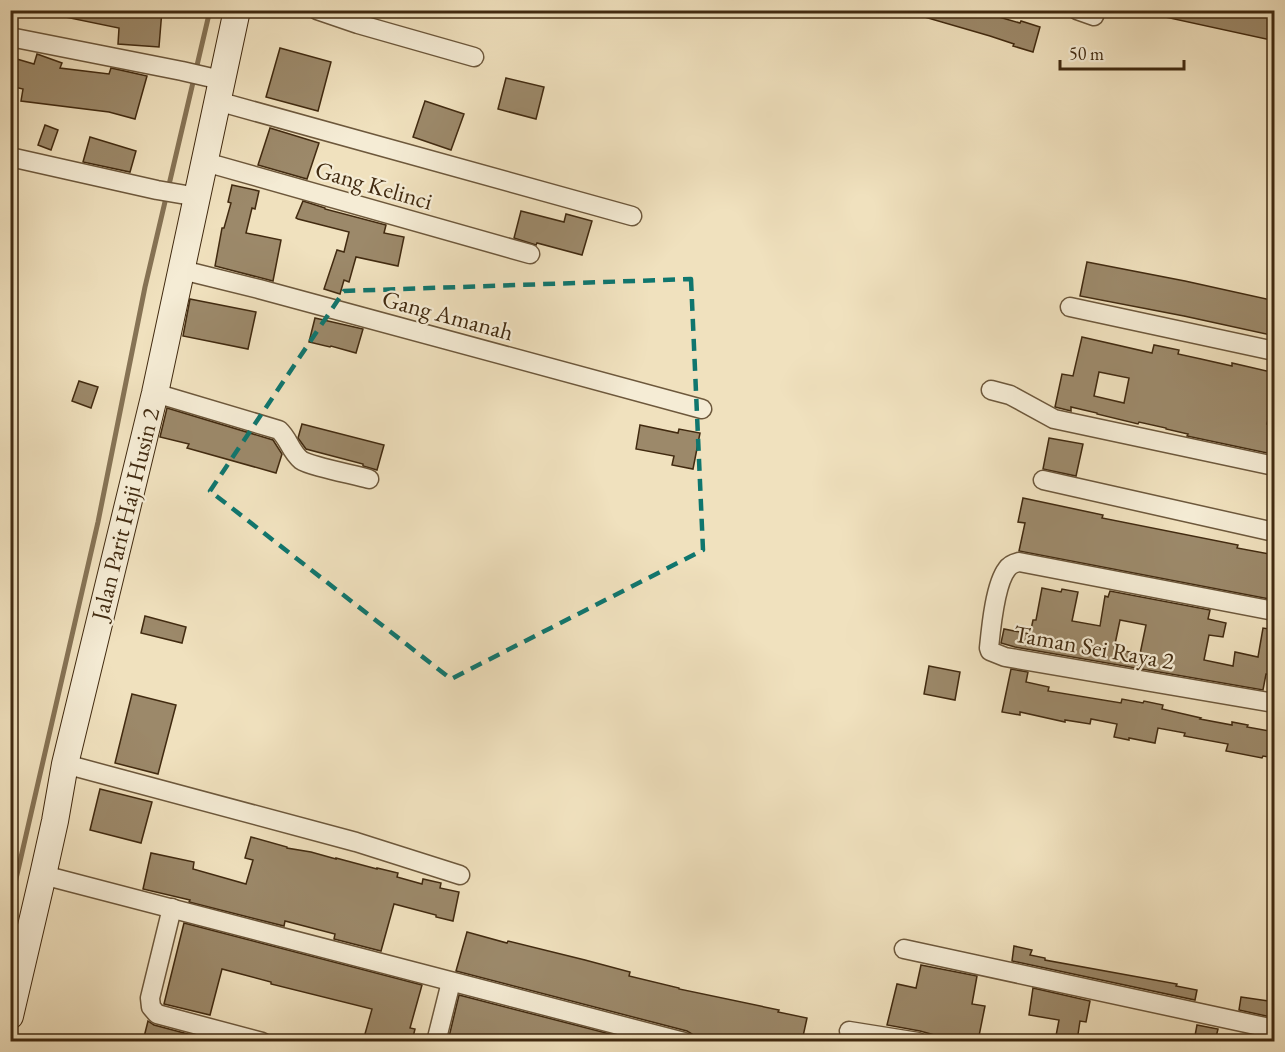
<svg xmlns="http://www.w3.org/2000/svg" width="1285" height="1052" font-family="'EB Garamond',serif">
	<rect width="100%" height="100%" fill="#f0e1be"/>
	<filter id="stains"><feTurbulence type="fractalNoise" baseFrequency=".00333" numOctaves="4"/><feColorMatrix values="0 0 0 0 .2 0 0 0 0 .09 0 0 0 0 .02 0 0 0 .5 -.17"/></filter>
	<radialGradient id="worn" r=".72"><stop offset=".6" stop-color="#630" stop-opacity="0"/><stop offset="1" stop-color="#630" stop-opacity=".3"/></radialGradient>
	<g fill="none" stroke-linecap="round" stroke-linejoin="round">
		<!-- stream -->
		<polyline stroke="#867355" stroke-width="5" points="10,905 98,522 145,287 210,10"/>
	</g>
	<!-- building -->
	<g fill="#9c896a" stroke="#412a10" stroke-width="1.5" fill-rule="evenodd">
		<polygon points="66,10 162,10 159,47 118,44 119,28 65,17"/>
		<polygon points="914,10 985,10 993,13 992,15 1020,23 1021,21 1040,27 1033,52 1013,46 1014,44 990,36 914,14"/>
		<polygon points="1166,10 1268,10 1275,12 1275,41 1165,17"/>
		<polygon points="280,48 331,62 318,111 266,97"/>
		<polygon points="37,54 62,63 60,68 109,74 111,68 147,76 135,119 109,112 21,101 23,89 10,86 10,57 34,64"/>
		<polygon points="506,78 544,87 536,119 498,109"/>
		<polygon points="425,101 464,114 451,150 413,137"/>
		<polygon points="45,125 58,130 51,150 38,145"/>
		<polygon points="270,128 319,143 307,179 258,165"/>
		<polygon points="90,137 136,151 130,172 83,162"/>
		<polygon points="232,185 259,191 255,209 252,208 246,233 281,240 273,281 215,266 222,228 224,228 231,203 228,202"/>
		<polygon points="303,201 325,208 325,209 386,225 384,233 404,237 398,266 356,257 349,282 344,280 340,294 324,289 337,250 344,252 349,232 298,219 296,218"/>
		<polygon points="521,211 564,222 566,214 592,221 582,255 537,243 536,245 514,238"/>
		<polygon points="1087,262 1185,281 1275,301 1275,336 1184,316 1080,296"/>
		<polygon points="190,299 256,312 248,349 183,336"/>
		<polygon points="315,318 363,329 356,353 331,346 330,347 309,342"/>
		<path d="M1082,337L1152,353L1154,345L1179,350L1178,354L1201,359L1232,366V363L1275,373V389L1267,424L1275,426V443L1272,454L1187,436L1188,434L1166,429V428L1139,422L1138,424L1097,414V413L1071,407V411L1055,407L1062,374L1073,376ZM1099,372L1129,378L1124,403L1094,396Z"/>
		<polygon points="79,381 98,387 91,408 72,401"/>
		<polygon points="167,408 273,440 282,454 276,473 187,448 189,444 160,437"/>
		<polygon points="302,424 384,445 377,470 363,466 363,464 306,449 298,438"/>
		<polygon points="640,425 678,433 679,429 700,433 693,469 672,465 674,456 636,449"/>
		<polygon points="1049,438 1083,444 1076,476 1043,469"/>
		<polygon points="1023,498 1103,515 1102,518 1238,545 1237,548 1275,555 1275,600 1019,551 1025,523 1018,522"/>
		<path d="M1042,588L1061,592L1062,589L1078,592L1072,621L1100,626L1105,596L1108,597L1110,591L1210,610L1208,619L1226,623L1223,637L1209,635L1204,660L1233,666L1235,652L1258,657L1263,628L1275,630V675L1266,674L1263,690L1015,647L1001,643L1004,629L1030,634L1033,620H1036ZM1120,620L1146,625L1140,654L1114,649Z"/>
		<polygon points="145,616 186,627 182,643 141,633"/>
		<polygon points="929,666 960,672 955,700 924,694"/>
		<polygon points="1011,669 1028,672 1026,682 1049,687 1048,691 1121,703 1122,699 1143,703 1144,701 1163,705 1162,709 1201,718 1200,719 1232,725 1232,722 1248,725 1247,727 1275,732 1275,758 1263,756 1262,758 1226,751 1228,744 1184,736 1185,733 1158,728 1155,743 1129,738 1129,740 1114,737 1117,724 1091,719 1090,724 1065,720 1065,722 1020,712 1020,715 1002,712"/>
		<polygon points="132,694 176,705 158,774 115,763"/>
		<polygon points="100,789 152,802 141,843 90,830"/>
		<polygon points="251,837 287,847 287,848 311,852 336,859 336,858 377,869 377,868 398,873 397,877 422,884 423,879 441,883 440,888 459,892 453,921 436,917 436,915 394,904 381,951 334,939 335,934 285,921 284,926 189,902 190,900 143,889 151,853 194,862 193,869 246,884 253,860 245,858"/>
		<polygon points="184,923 422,985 410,1028 415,1029 412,1041 363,1041 372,1009 271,984 271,982 222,969 210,1015 164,1004"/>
		<polygon points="467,932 507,943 508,941 585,960 630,972 629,976 679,988 679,989 779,1010 778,1012 807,1018 802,1041 740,1041 716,1037 715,1041 695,1041 692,1034 687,1031 456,971"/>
		<polygon points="1014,946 1032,950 1030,955 1045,958 1045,960 1177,984 1176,986 1197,990 1195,1000 1012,961"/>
		<polygon points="921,965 977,976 972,1004 985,1006 978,1041 953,1041 953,1040 920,1031 887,1025 897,984 916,988"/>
		<polygon points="1033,988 1090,1001 1086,1022 1080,1021 1077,1041 1055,1041 1059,1020 1029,1015"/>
		<polygon points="459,995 637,1041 448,1041"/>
		<polygon points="1241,997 1275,1002 1275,1018 1239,1010"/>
		<polygon points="148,1021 154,1025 203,1038 202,1041 143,1041"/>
		<polygon points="1197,1025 1218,1029 1215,1041 1194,1041"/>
		<polygon points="1247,1035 1275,1040 1275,1041 1246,1041"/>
	</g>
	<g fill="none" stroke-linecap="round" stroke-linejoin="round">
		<defs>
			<g id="street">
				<polyline points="317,10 358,24 474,57"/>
				<polyline points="1077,10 1094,16"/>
				<polyline points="10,37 182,71 221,80"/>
				<polyline points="217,101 632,216"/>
				<polyline points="10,157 157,190 198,197"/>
				<polyline points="205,162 530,254"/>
				<polyline points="182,270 259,289 702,409"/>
				<polyline points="1070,307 1274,351"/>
				<polyline points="991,390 1010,395 1054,419 1274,466"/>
				<path d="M155,393L279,430C289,439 290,451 301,460C309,466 356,475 369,479"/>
				<polyline points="1043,480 1274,532"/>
				<path d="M1274,611L1019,562C1015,563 1010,564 1007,569C995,584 991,628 989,648L990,651L1005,657L1274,703"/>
				<polyline points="65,764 356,842 460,875"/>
				<polyline points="43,875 684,1042"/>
				<polyline points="172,908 150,998 151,1007 157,1014 262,1042"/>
				<polyline points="904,949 1274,1029"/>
				<polyline points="849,1031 918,1042"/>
				<polyline points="436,1042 451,982"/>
			</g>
			<polyline id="secondary" points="10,1016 43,875 55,821 65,764 155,393 237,10"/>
		</defs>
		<!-- street casing -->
		<use href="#street" stroke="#6d583c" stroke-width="21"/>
		<!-- secondary casing -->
		<use href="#secondary" stroke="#412a10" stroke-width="28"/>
		<!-- street -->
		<use href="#street" stroke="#f5ecd5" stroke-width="18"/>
		<!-- secondary -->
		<use href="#secondary" stroke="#f5ecd5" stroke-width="26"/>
	</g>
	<!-- marked area -->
	<path fill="none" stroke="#0f766e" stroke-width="4.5" stroke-dasharray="12 8" stroke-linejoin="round" d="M691,279L703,550L451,679L210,491L344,291Z"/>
	<g text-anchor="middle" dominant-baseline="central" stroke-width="4.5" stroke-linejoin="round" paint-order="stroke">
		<!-- street labels -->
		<g font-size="24" fill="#412a10" stroke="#f5ecd5">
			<text transform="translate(374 185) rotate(16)">Gang Kelinci</text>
			<text transform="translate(448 315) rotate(15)">Gang Amanah</text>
			<text transform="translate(125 514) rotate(-76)">Jalan Parit Haji Husin 2</text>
			<text transform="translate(1094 647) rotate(10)">Taman Sei Raya 2</text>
		</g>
	</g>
	<!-- margin -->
	<rect width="1285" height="1052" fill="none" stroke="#f0e1be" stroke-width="36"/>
	<rect x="12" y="12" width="1261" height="1028" fill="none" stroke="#412a10" stroke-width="3"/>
	<rect x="18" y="18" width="1249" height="1016" fill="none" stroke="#412a10" stroke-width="1.5"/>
	<!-- scale -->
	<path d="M1060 60v9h124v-9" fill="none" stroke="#412a10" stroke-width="3"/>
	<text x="1069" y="60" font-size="18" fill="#412a10" stroke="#f5ecd5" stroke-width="4.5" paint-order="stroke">50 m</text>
	<rect width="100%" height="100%" filter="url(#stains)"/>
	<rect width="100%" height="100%" fill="url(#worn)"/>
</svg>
